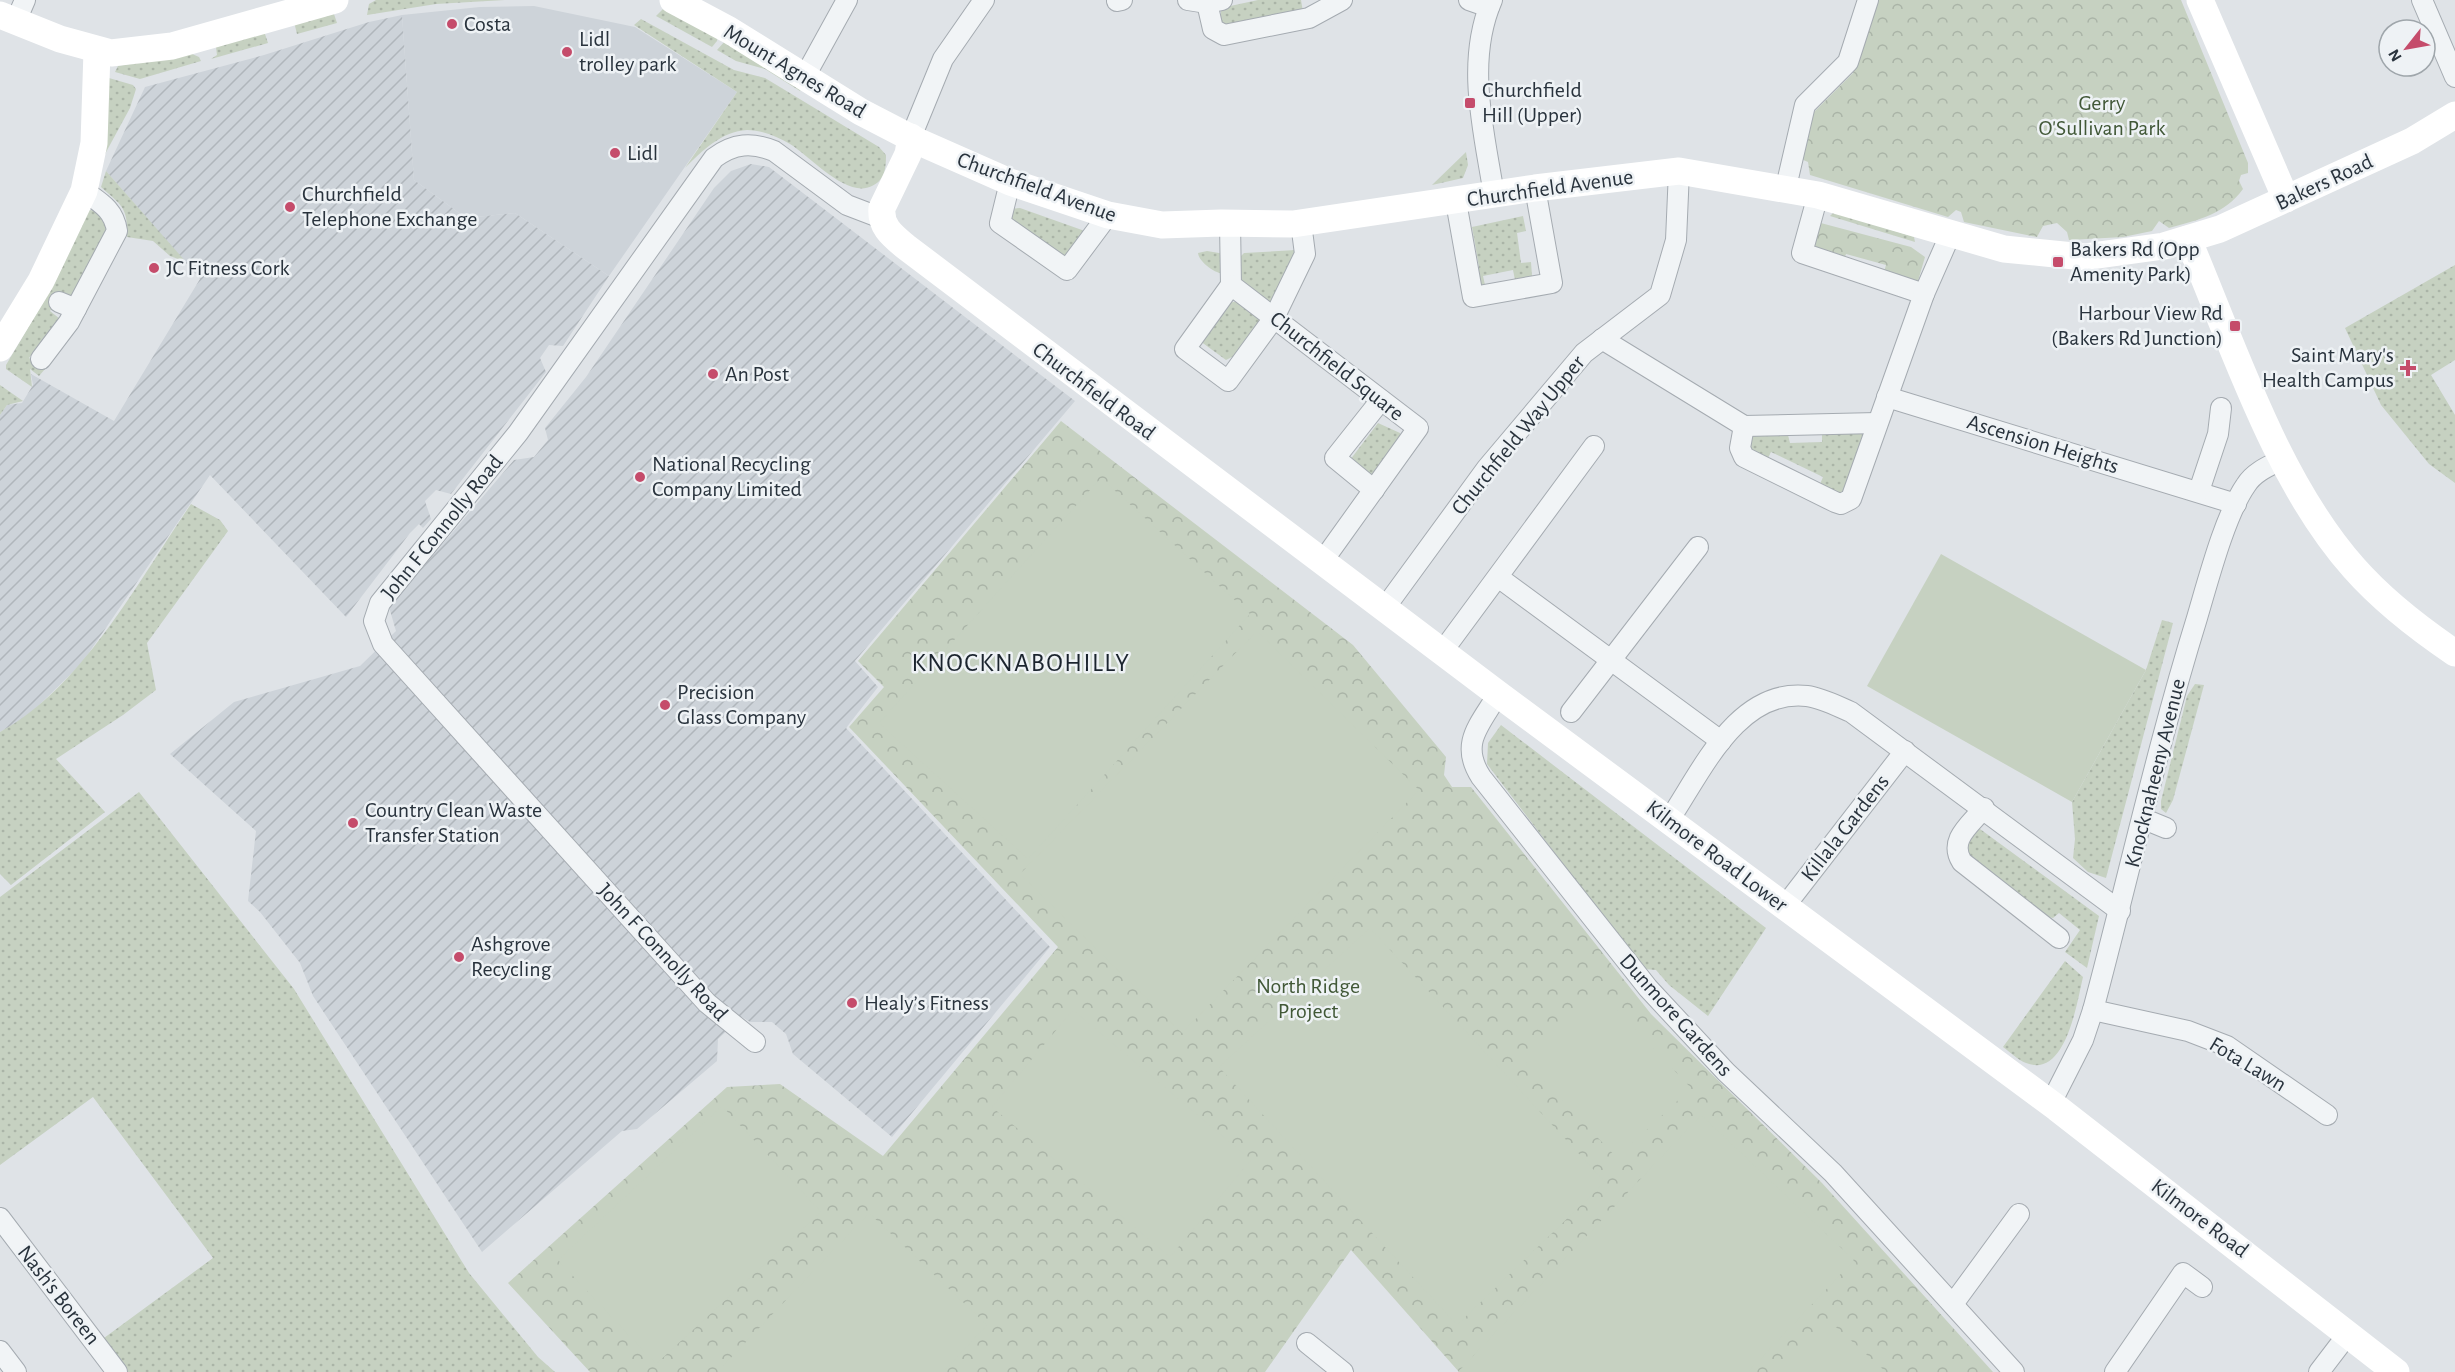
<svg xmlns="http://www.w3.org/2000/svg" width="2455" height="1372" font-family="'Alegreya Sans',sans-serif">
	<defs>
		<pattern id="industrial-furrows" width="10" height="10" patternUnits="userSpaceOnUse" patternTransform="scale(1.5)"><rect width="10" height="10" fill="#cdd3d9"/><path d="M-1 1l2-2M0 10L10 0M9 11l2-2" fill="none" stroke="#b0b6bb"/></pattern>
		<pattern id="grass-dots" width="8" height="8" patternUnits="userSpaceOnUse" patternTransform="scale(1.5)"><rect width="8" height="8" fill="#c6d1c1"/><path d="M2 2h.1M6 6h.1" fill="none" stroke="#aab4a7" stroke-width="1.8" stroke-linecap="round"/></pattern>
		<pattern id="park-crowns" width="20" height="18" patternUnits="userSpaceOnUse" patternTransform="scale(1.5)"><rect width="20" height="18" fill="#c6d1c1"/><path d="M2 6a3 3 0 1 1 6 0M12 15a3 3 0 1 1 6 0" fill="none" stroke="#aab4a7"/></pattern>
	</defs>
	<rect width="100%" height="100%" fill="#dfe3e7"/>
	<!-- built -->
	<polygon fill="#cdd3d9" points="534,6 635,27 737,92 609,276 515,213 466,218 414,180 402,15 480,7"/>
	<!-- industrial -->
	<g fill="url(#industrial-furrows)">
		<polygon points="402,15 414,180 466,218 515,213 609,276 563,346 549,345 540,358 546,372 451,494 436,490 425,501 431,519 423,528 419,524 410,533 346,617 210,475 82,663 26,718 0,732 0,415 7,405 22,403 33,385 31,374 114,421 200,279 106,171 145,87 264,55 369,22"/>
		<polygon points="751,164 769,167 1075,401 855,661 878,687 846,728 1050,947 892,1137 793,1054 786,1034 772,1022 750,1022 742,1017 718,1039 717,1061 637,1129 622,1131 482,1252 313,996 300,963 260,912 248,901 256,831 170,754 234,702 360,666 396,631 389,607 514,460 534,457 548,440 545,428 586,377 714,188 731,171"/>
	</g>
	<!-- grass -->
	<g fill="url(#grass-dots)">
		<polygon points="376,0 505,0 436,4 367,15 369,4"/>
		<polygon points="1258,0 1301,0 1303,12 1221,27 1221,8"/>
		<polygon points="663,9 718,35 717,41 712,47 656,16"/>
		<polygon points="333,11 337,23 297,34 294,22"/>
		<path d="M641,19L734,70L765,78L879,147L886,155C886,168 885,180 872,186C847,199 811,157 790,144C778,137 762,130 747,130C722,131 702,151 685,168L737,92L634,25Z"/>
		<polygon points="264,31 268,43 211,59 217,55 216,47"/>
		<polygon points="725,41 801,89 800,91 765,69 736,61 717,50"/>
		<polygon points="190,53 199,57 201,61 140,79 115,72 118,66"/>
		<polygon points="109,78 133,85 136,89 130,108 105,154"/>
		<polygon points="1466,152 1468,165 1463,178 1432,185"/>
		<path d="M106,171L186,262L170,256L153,241L127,237C128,207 122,206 101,187Z"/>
		<polygon points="1020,208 1082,230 1085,233 1067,257 1060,257 1008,220 1009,209"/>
		<polygon points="89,210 100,211 109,228 74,297 62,292 50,311 60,319 29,358 45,369 39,376 30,369 32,387 6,369 6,365 55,282"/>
		<polygon points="1834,212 1914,237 1915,242 1830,216"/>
		<polygon points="1523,216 1526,231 1517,233 1521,263 1531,262 1532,276 1515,280 1513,270 1483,276 1485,285 1476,287 1471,270 1479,267 1472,227"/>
		<path d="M1296,250L1294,267L1273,297L1276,302L1269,304C1248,290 1239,287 1238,259L1244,253Z"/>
		<path d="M1207,251L1225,254V274C1215,274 1199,262 1198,253Z"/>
		<polygon points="2455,265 2455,360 2431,375 2455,415 2455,483 2429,464 2381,405 2345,328"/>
		<polygon points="1238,301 1259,318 1259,323 1234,356 1226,360 1200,341 1229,303"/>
		<polygon points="0,385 23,401 7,405 0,415"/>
		<polygon points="1378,423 1400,433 1401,439 1373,478 1350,460"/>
		<polygon points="1787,431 1790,443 1822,442 1822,431 1864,434 1842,496 1818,489 1823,477 1771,452 1766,462 1752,456 1748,442 1754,434"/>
		<path d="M191,504L220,520L228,531L147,643L156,690L123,715L56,759L105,812L11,885L0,874V732C82,688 139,580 191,504Z"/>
		<polygon points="2162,620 2173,623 2106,878 2088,872 2073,858 2075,839 2072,802 2146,670"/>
		<polygon points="2195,684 2204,685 2173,800 2166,813 2161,809 2161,801 2187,696"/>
		<polygon points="1501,725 1766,928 1708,1016 1669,985 1656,970 1643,969 1487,764 1488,743"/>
		<polygon points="139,792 294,989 469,1273 538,1357 555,1372 128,1372 104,1338 213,1258 93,1097 0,1165 0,897"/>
		<polygon points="1980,829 2099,916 2087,968 2065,952 2080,930 2059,913 2053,918 2049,917 1969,856 1967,844 1974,832"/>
		<path d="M2065,961L2083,977C2077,1002 2066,1079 2026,1063C2018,1060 2010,1052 2003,1047Z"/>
	</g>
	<!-- park -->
	<g fill="url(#park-crowns)">
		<path d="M1876,0H2181L2248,163V173L2241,175L2239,181L2243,189C2225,214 2198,220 2169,228L2159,221L2152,231L2123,237L2069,240L2067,232L2057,223L2043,226L2037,237L1964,222L1961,212L1956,210L1948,217L1810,175L1808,162L1801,159L1812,114L1853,73Z"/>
		<polygon points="1817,222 1911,247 1925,257 1918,281 1912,282 1883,275 1886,265 1846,254 1843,263 1809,251"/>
		<polygon points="1061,421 1353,645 1446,757 1444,775 1452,787 1471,787 1651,1014 1822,1183 1993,1372 1459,1372 1351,1250 1265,1372 590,1372 508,1283 727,1087 780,1084 883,1156 1058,947 849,727 884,687 858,661"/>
	</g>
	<!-- garden -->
	<g fill="#c6d1c1">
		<polygon points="1101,478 1250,614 1028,859 879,723"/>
		<polygon points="1941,554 2146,670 2072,802 1867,686"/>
		<polygon points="1257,631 1419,790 1182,1033 1020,874"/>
		<polygon points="1370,928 1605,1182 1457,1325 1219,1067"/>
		<polygon points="1600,992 1691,1088 1617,1158 1526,1062"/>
		<polygon points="1073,1010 1251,1160 1170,1257 992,1107"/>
		<polygon points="722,1106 821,1212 656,1364 558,1260"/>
		<polygon points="1701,1115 1854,1260 1748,1372 1458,1372"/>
		<polygon points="869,1213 987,1325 943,1372 729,1372 723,1366"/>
		<polygon points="1827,1319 1886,1372 1780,1372"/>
	</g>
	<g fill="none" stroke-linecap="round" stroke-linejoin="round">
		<defs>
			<g id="street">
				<polyline points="1188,0 1207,3 1222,0"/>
				<polyline points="1469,0 1489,7"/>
				<path d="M1492,0C1465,62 1484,131 1494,195"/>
				<polyline points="2422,0 2455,77"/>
				<polyline points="1117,1 1122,0"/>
				<polyline points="1207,3 1213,29 1224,35 1309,18 1342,0"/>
				<polyline points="15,23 25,0"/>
				<polyline points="804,78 847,0"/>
				<polyline points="911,137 943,59 984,0"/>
				<polyline points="1010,182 1000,223 1067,270 1108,215"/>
				<polyline points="1786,187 1805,105 1848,62 1868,0"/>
				<polyline points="1818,195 1802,253 1924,294"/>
				<polyline points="1456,202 1473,297 1552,283 1535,188"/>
				<polyline points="1230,223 1231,285 1418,428 1322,562"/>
				<polyline points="1231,285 1185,349 1228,381 1274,318 1305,254 1301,223"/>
				<polyline points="59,302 76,309"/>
				<polyline points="1602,339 1744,426 1877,423"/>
				<path d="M41,359L69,322L117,231C114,210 101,203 84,191"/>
				<polyline points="1887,397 2236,504"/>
				<polyline points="1744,426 1740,448 1744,457 1835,502 1841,504 1851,499 1924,294 1950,235"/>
				<polyline points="1374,490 1335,458 1381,400"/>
				<polyline points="2199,491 2218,434 2221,408"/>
				<polyline points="1498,577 1721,741"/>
				<polyline points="1384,609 1487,468 1584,353 1660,295 1676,240 1679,171"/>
				<polyline points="1442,652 1594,446"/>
				<path d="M1498,694C1480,725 1459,743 1481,777L1648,988L1726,1072L1833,1173L2014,1372"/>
				<polyline points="1571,712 1698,547"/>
				<path d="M1984,808C1970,825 1948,840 1962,862L2059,938"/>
				<polyline points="2144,819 2166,828"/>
				<path d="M1669,820C1701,773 1737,688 1807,696C1822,698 1837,706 1851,712L2120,911"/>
				<polyline points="1785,906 1905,751"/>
				<polyline points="2093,1010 2188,1031 2227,1046 2327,1115"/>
				<path d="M755,1042L707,1003L383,644L374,621L380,603L518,433L714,158C734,143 752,142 774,151L847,205L881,218"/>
				<path d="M2051,1103L2083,1040L2093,1010C2128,879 2157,747 2197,618C2208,581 2225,515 2246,485C2254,472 2269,466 2283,459"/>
				<polyline points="0,1218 117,1372"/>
				<polyline points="1953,1304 2019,1214"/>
				<polyline points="1307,1343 1343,1372"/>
				<polyline points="0,1351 16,1372"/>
				<polyline points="2115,1372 2183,1273 2202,1287"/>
				<polyline points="2319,1372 2348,1334"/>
			</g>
		</defs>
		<!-- street casing -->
		<use href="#street" stroke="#a5abb1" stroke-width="22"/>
		<!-- street -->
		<use href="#street" stroke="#f1f4f6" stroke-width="20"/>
		<!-- secondary -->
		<g stroke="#fff" stroke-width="27">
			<polyline points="673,0 729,30 861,112 917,141 1010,182 1108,215 1162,225 1221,223 1293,224 1535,188 1679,171 1818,195 2004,249 2084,257 2164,246 2220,229 2412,141 2455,115"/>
			<polyline points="2200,0 2286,199"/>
			<polyline points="0,15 60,39 111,53 172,46 335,0"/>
			<path d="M911,137L908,154L882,208C880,227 893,236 906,247L1498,694L2057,1108L2396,1372"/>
			<path d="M2188,239C2233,345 2277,482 2354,568C2384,602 2418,628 2455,653"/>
			<polyline points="0,348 41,281 84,191 94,143 97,51"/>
		</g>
	</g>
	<!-- markers -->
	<g fill="#c54c6b" stroke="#eef2f5" stroke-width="2">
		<circle cx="452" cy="24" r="6"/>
		<circle cx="567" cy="52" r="6"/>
		<rect x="1464" y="97" width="12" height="12" rx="3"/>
		<circle cx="615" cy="153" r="6"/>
		<circle cx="290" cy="207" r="6"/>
		<rect x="2052" y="256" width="12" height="12" rx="3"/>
		<circle cx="154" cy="268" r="6"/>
		<rect x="2229" y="320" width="12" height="12" rx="3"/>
		<path d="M2405 359h6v6h6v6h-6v6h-6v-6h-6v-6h6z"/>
		<circle cx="713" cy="374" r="6"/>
		<circle cx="640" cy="477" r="6"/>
		<circle cx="665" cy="705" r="6"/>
		<circle cx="353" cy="823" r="6"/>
		<circle cx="459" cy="957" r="6"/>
		<circle cx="852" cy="1003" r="6"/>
	</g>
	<g text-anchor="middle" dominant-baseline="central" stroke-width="5" stroke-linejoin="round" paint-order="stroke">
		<!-- poi labels -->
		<g font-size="22" fill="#29333d" stroke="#eef2f5" text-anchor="start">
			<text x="464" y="24">Costa</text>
			<text x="579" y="39">Lidl<tspan x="579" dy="25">trolley park</tspan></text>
			<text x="1482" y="90">Churchfield<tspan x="1482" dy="25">Hill (Upper)</tspan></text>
			<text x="627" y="153">Lidl</text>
			<text x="302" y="194">Churchfield<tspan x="302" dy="25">Telephone Exchange</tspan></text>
			<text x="2070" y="249">Bakers Rd (Opp<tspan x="2070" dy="25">Amenity Park)</tspan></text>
			<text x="166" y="268">JC Fitness Cork</text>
			<text x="2223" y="313" text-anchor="end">Harbour View Rd<tspan x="2223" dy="25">(Bakers Rd Junction)</tspan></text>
			<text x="2394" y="355" text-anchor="end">Saint Mary's<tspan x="2394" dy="25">Health Campus</tspan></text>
			<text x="725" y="374">An Post</text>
			<text x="652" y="464">National Recycling<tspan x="652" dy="25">Company Limited</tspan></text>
			<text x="677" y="692">Precision<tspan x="677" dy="25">Glass Company</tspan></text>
			<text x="365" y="810">Country Clean Waste<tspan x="365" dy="25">Transfer Station</tspan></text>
			<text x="471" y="944">Ashgrove<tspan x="471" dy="25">Recycling</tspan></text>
			<text x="864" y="1003">Healy’s Fitness</text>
		</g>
		<!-- street labels -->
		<g font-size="22" fill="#29333d" stroke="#eef2f5">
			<text transform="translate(795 71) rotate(31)">Mount Agnes Road</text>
			<text transform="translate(2324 182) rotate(-25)">Bakers Road</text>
			<text transform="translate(1037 187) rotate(20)">Churchfield Avenue</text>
			<text transform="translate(1550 188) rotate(-8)">Churchfield Avenue</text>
			<text transform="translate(1337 366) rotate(38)">Churchfield Square</text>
			<text transform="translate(1094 391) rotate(37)">Churchfield Road</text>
			<text transform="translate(1518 435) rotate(-51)">Churchfield Way Upper</text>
			<text transform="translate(2043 444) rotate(17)">Ascension Heights</text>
			<text transform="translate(442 527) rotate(-51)">John F Connolly Road</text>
			<text transform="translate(2155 773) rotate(-76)">Knocknaheeny Avenue</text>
			<text transform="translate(1845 828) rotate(-52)">Killala Gardens</text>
			<text transform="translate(1717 856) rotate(37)">Kilmore Road Lower</text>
			<text transform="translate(663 952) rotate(47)">John F Connolly Road</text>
			<text transform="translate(1676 1015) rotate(48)">Dunmore Gardens</text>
			<text transform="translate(2248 1064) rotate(31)">Fota Lawn</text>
			<text transform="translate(2200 1218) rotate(37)">Kilmore Road</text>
			<text transform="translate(59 1295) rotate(52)">Nash's Boreen</text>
		</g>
		<!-- park labels -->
		<g font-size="22" fill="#415837" stroke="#eef2f5">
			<text x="2102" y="103">Gerry<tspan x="2102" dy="25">O'Sullivan Park</tspan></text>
			<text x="1308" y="986">North Ridge<tspan x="1308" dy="25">Project</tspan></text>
		</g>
		<!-- quarter labels -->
		<g font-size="26" letter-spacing="1.5" fill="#1b242e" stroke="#eef2f5">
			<text x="1021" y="663">KNOCKNABOHILLY</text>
		</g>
	</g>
	<!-- north arrow -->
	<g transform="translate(2407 48) rotate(239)"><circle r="28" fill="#eef2f5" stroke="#9fa6ab" stroke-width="1.5"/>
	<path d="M0-4.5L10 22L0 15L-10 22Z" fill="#c54c6b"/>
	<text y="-9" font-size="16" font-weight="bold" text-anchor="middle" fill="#29333d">N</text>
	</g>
</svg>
